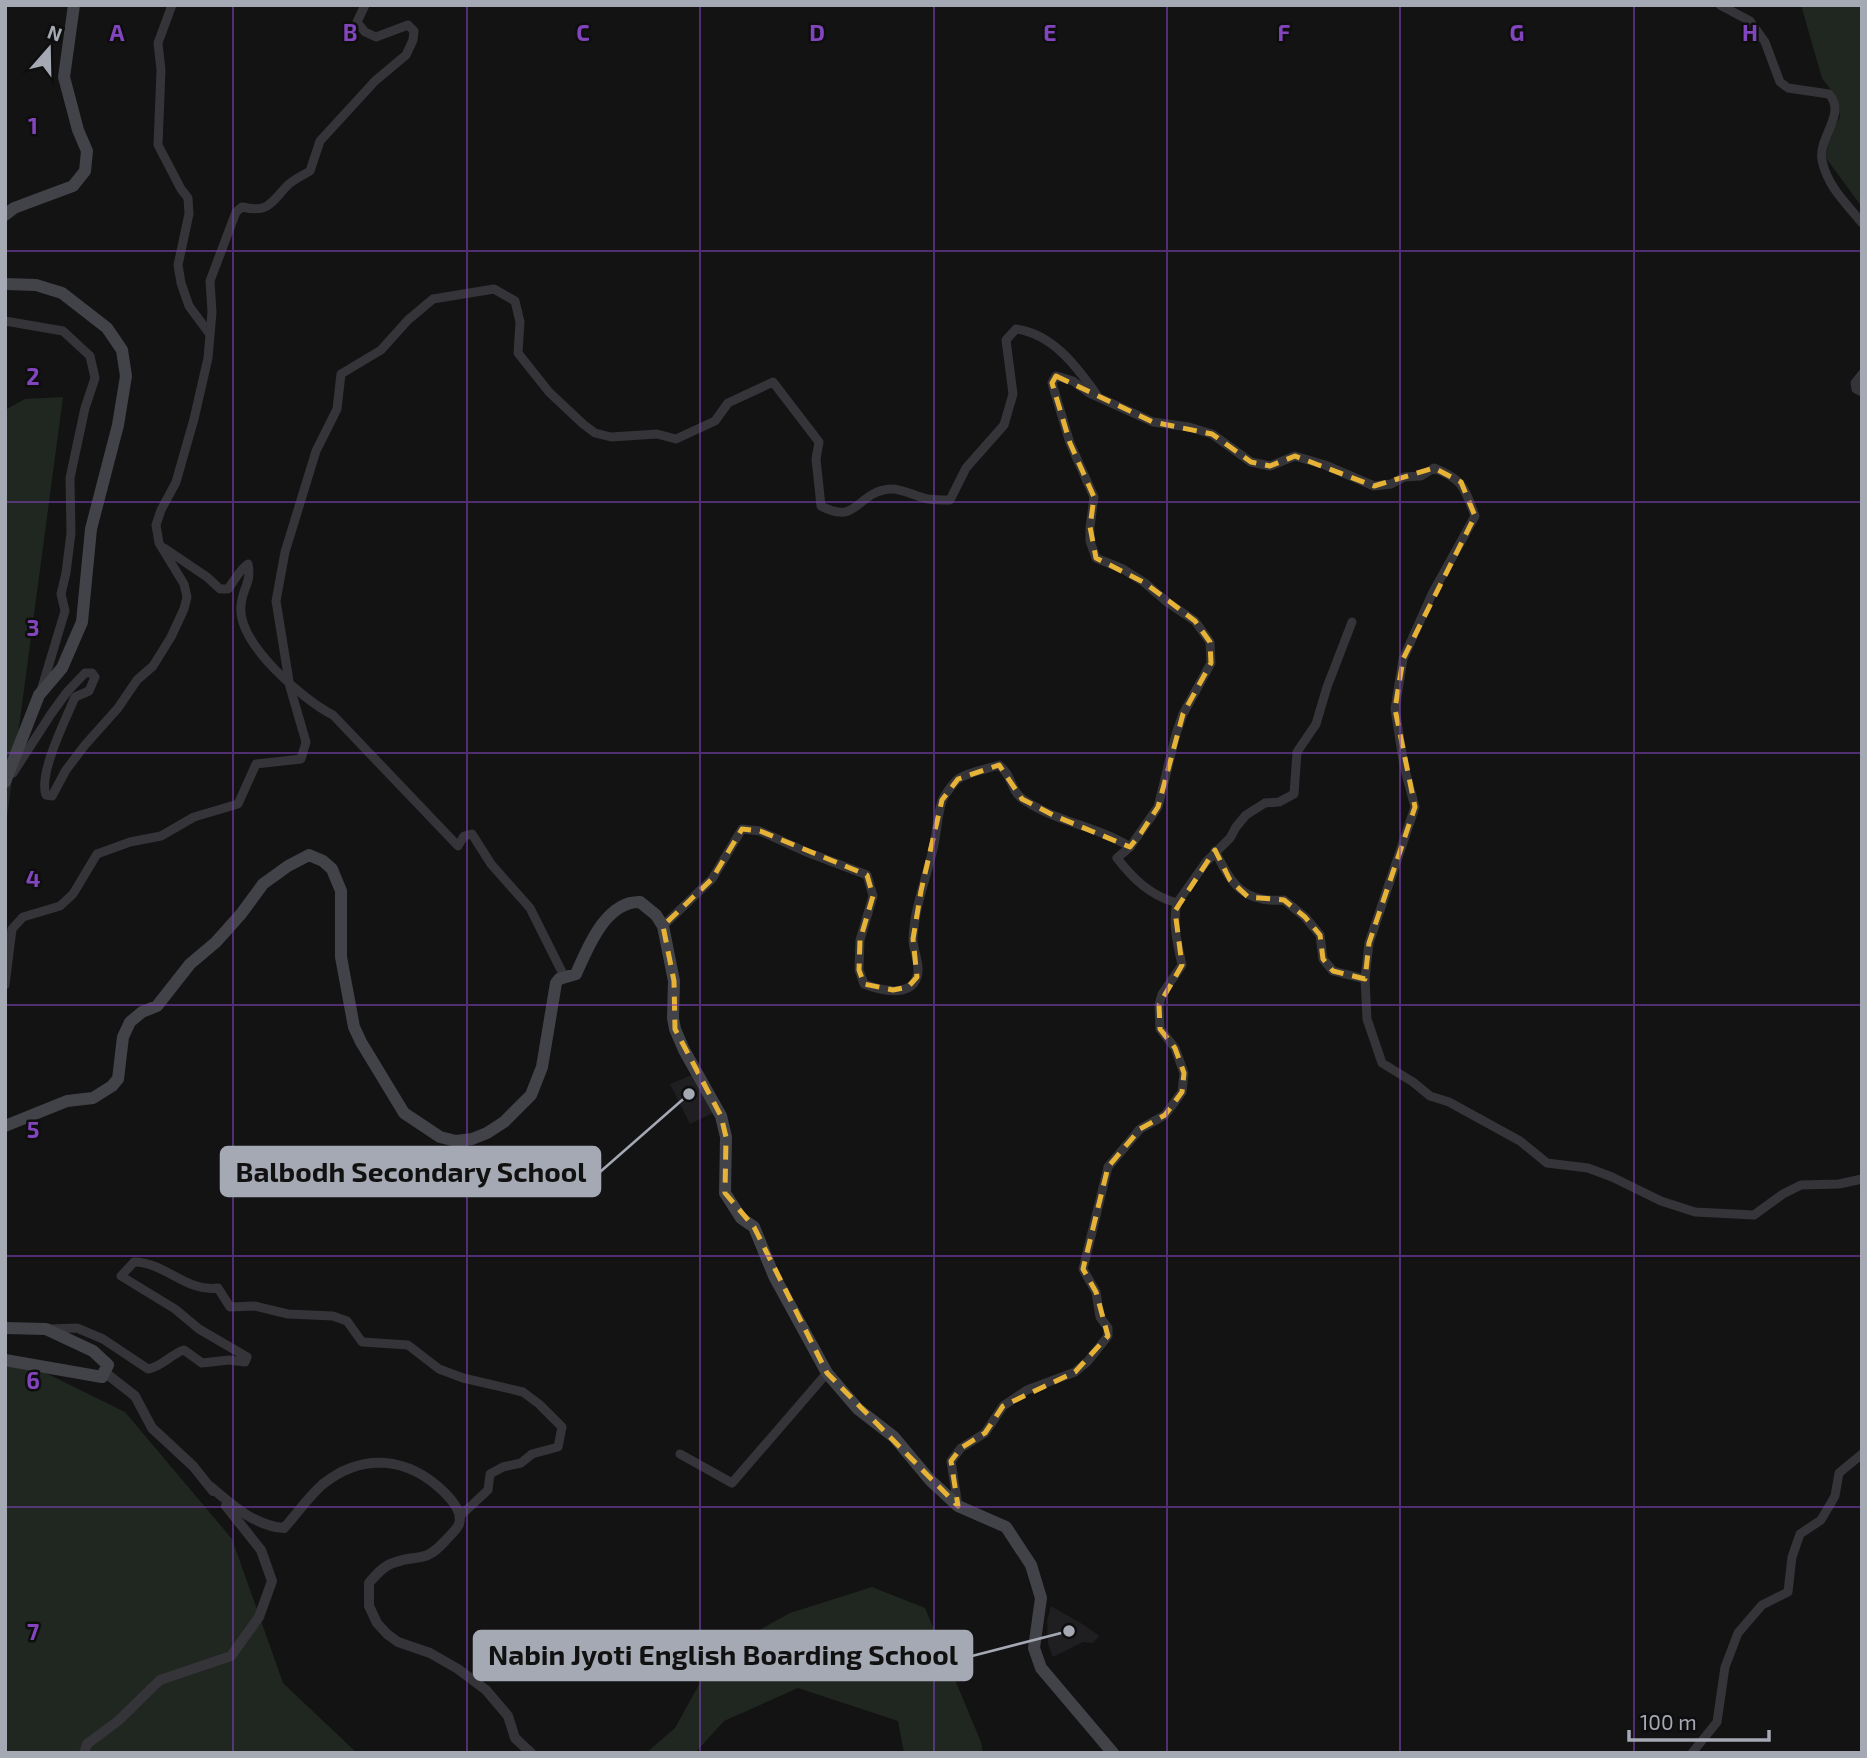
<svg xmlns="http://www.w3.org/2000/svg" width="1867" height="1758" font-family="'Exo 2',sans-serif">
	<rect width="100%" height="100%" fill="#131314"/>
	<!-- built -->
	<g fill="#1f1f21">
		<polygon points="692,1075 713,1113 690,1124 670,1084"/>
		<polygon points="1051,1606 1084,1625 1099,1636 1093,1643 1083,1642 1053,1657 1048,1644 1047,1621"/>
	</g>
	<!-- green -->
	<g fill="#1f2720">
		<polygon points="1801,5 1862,5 1862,207 1826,158 1829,137 1840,117 1837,98 1822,78"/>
		<polygon points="63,397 5,832 5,410 25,399"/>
		<polygon points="5,1353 125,1412 232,1539 283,1683 357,1753 5,1753"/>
		<polygon points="872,1587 925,1608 981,1742 983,1753 904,1753 898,1721 798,1688 724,1721 695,1753 646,1753 675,1728 716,1654 790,1613"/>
	</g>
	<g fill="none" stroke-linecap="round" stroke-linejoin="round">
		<!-- minor -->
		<g stroke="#343439" stroke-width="9">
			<polyline points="172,5 158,43 161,70 158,145 181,189 188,198 189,214 178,265 181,283 189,306 209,333"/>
			<path d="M1720,5L1750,21L1765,42L1780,82L1788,88L1829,94C1847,114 1818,137 1822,160C1827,186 1846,203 1862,223"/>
			<polyline points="5,321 63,331 90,356 95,378 85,408 70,478 71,533 66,573 61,594 65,611 40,694"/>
			<polyline points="1862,374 1855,383 1856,389 1862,392"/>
			<path d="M164,548L207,577L220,589H228C234,581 240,569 248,564C252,583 242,588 241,606C237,643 303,700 333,715L458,846L464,836L472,834L491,864L530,908L565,978"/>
			<path d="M13,773L51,714L67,692L85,673H92L95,677L89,691L75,697C66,719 38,774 46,795L52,796L66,770L85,745L118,708L137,680L153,666L171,637L184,609L187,597L184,584L159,543L156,525L161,510L176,482L194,419L208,358L212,312L210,281L236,212L242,207C268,213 270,204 286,187C292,180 302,176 310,171L320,141L375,81L406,55L413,40L414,31L408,25L376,37L365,32L357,22L365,5"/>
			<path d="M1215,851C1232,885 1243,903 1284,900L1305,917L1320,935L1323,959L1333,971L1365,979"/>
			<polyline points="1177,903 1206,862 1230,838 1236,827 1246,815 1265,803 1279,802 1294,794 1297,752 1316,724 1327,687 1352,622"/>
			<path d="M663,926L712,879L742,829L760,831L804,851L867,875L873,896L860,940L859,970L864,984C879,990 910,998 917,977C921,964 913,952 913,939C914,909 926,879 933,849C937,834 937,816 942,801C944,796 953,783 958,779C968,772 987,769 999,765C1014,777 1009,790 1024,800C1056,822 1097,826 1130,847L1158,807L1176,734L1183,714L1211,663L1210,642L1195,621L1167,602L1145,583L1123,569L1096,558L1090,541V527L1094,497L1070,443L1052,383L1056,376L1073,381L1089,393L1153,422L1189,427L1212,434L1251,462L1270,466L1295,456L1325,465L1374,486L1391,484L1404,477L1421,476L1434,468C1464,480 1464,487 1475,516L1432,594L1403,659L1395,709L1404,766L1415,807L1369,943L1365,979L1367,1019L1382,1063L1413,1082L1430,1096L1449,1102L1520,1141L1547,1163L1588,1168L1612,1177L1661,1201L1695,1212L1754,1215L1783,1194L1801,1185L1839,1184L1862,1179"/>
			<path d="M5,985L12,929L23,917L60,906L73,894L97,854L130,842L161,836L194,817L238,804L256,764L301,759L306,742L290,687L276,601L285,552L316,451L337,409L341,374L381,350L408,320L433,299L494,289L515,301L520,322L518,353L549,392L583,424L595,433L611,437L657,434L676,439L715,421L728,403L773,382L819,442L816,459L821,506C858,526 856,492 890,489C902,488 916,497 928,499C935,500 943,500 950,500L966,468L1004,425L1013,394L1006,340L1016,329C1053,334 1077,367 1097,395"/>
			<path d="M50,1329L77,1328L103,1339L148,1369C162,1367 171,1354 184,1350L202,1363L229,1360L245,1362L247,1357L199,1329L175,1309L121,1276L134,1262C165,1262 187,1293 218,1288L230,1307L254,1306L288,1314L333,1316L347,1321L362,1342L408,1345L439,1369L463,1378L523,1392L539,1404L562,1427L558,1447L532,1454L521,1463L503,1467L490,1474L488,1490L459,1517"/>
			<polyline points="680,1454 732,1483 827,1373"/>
			<path d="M958,1506L951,1461L961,1448L985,1433L1003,1406L1027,1390L1075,1372L1088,1361L1108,1336V1328L1100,1317L1096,1292L1083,1269L1108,1167L1140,1129L1165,1115L1182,1092L1184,1073L1175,1048L1160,1029L1159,1005L1162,994L1182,965C1178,946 1172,923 1177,903C1151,896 1133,879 1117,858L1130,847"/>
			<polyline points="1692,1753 1717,1722 1725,1667 1738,1633 1762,1605 1788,1592 1792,1557 1800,1534 1821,1520 1835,1496 1839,1473 1862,1454"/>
		</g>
		<!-- tertiary -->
		<g stroke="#343439" stroke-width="10">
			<polyline points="103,1371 135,1396 152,1428 193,1466 213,1491"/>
			<path d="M211,1487C232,1505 255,1526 284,1528C297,1514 308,1497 323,1484C363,1452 408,1457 444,1492C451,1499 463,1513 459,1524C457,1530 449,1536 445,1541C423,1565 419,1553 393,1563C383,1566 375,1576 369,1583V1606L377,1623L387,1634L398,1642L430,1653L458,1669L486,1690L508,1716L515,1738L531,1753"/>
			<polyline points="84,1753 87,1744 118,1721 160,1680 231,1656 259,1617 272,1581 261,1550 226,1506"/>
		</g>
		<!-- secondary -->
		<g stroke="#424349" stroke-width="12">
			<polyline points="5,215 14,208 73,186 85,171 87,151 78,130 64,77 74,5"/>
			<polyline points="5,284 36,285 62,293 107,328 122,350 126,376 118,425 91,529 82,622 62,668 39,695 5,782"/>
			<path d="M5,1126L67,1101L93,1098L112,1086L118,1079L123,1037L130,1022L142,1012L157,1006L190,964L216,942L241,914L263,884L288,866L309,855L323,861L332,869L341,891V957L354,1027L361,1042L404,1113L440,1137L456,1141L472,1139L487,1133L504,1122L531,1095L542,1067L556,983L559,979L576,974C588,947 606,901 640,902L656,915L663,926L674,981L673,1018L675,1029L684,1050L721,1116L726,1137L725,1193L741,1218L754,1227L774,1276L827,1373L858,1409L894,1437L930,1480L958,1506L1006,1527L1031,1565L1041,1598L1034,1648L1041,1668L1113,1753"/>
			<polyline points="5,1328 46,1329 93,1351 108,1365 102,1377 5,1360"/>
		</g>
	</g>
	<!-- marked area -->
	<path fill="none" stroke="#e7b337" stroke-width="5" stroke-dasharray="14 9" stroke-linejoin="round" d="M1056,376L1153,422L1212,434L1251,462L1270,466L1295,456L1374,486L1434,468L1461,482L1475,516L1403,659L1395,709L1415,807L1369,943L1365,979L1333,971L1323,959L1320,935L1305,917L1284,900L1248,897L1230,880L1215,850L1175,911L1182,965L1159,1005L1160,1029L1175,1048L1184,1073L1182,1092L1165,1115L1140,1129L1108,1167L1083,1269L1096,1292L1108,1336L1075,1372L1003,1406L985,1433L961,1448L951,1461L958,1506L827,1373L754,1227L725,1193L726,1137L721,1116L675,1029L674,981L663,926L712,879L742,829L760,831L867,875L873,896L860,940L859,970L864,984L893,990L908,987L917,977L913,939L921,891L942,800L958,779L999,765L1022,799L1055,816L1130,847L1141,833L1158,807L1183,714L1211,663L1210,642L1195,621L1145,583L1096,558L1090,527L1094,497L1070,443L1052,383Z"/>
	<!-- grid -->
	<path fill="none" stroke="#8345bd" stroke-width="2" stroke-opacity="0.55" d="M233,5V1753M467,5V1753M700,5V1753M934,5V1753M1167,5V1753M1400,5V1753M1634,5V1753M5,251H1862M5,502H1862M5,753H1862M5,1005H1862M5,1256H1862M5,1507H1862"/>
	<g font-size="23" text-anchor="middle" font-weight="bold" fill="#8345bd" stroke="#0e0e0f" stroke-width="5" stroke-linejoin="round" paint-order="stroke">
		<text x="117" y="41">A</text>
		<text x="350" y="41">B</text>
		<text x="583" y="41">C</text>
		<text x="817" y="41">D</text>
		<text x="1050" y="41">E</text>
		<text x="1284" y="41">F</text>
		<text x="1517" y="41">G</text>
		<text x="1750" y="41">H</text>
		<text x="33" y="134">1</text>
		<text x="33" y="385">2</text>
		<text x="33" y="636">3</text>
		<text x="33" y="887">4</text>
		<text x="33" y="1138">5</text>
		<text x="33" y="1389">6</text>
		<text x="33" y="1640">7</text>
	</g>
	<!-- callouts -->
	<path fill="none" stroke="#a5a9b4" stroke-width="2.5" d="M689 1094L600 1172M1069 1631L972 1656"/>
	<g fill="#a5a9b4" stroke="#0e0e0f" stroke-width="2.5">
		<circle cx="689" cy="1094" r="7"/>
		<circle cx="1069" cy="1631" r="7"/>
	</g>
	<g fill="#a5a9b4" stroke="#a5a9b4" stroke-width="2.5">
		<rect x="221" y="1147" width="379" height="49" rx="7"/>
		<rect x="474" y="1631" width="498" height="49" rx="7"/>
	</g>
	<g font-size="28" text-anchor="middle" font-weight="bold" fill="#111">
		<text x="411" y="1182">Balbodh Secondary School</text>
		<text x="723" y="1665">Nabin Jyoti English Boarding School</text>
	</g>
	<!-- border -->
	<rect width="1867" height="1758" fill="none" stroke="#a5a9b4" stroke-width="14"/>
	<!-- north arrow -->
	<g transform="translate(49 49) rotate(20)" stroke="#0e0e0f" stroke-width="5" paint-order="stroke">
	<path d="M0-5L12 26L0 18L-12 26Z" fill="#a5a9b4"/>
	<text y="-10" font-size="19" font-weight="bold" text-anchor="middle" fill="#a5a9b4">N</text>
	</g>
	<!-- scale -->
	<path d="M1629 1730v10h140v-10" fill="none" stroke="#a5a9b4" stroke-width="3.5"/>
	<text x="1640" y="1730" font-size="21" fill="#a5a9b4" stroke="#0e0e0f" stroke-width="5" paint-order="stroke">100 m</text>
</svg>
